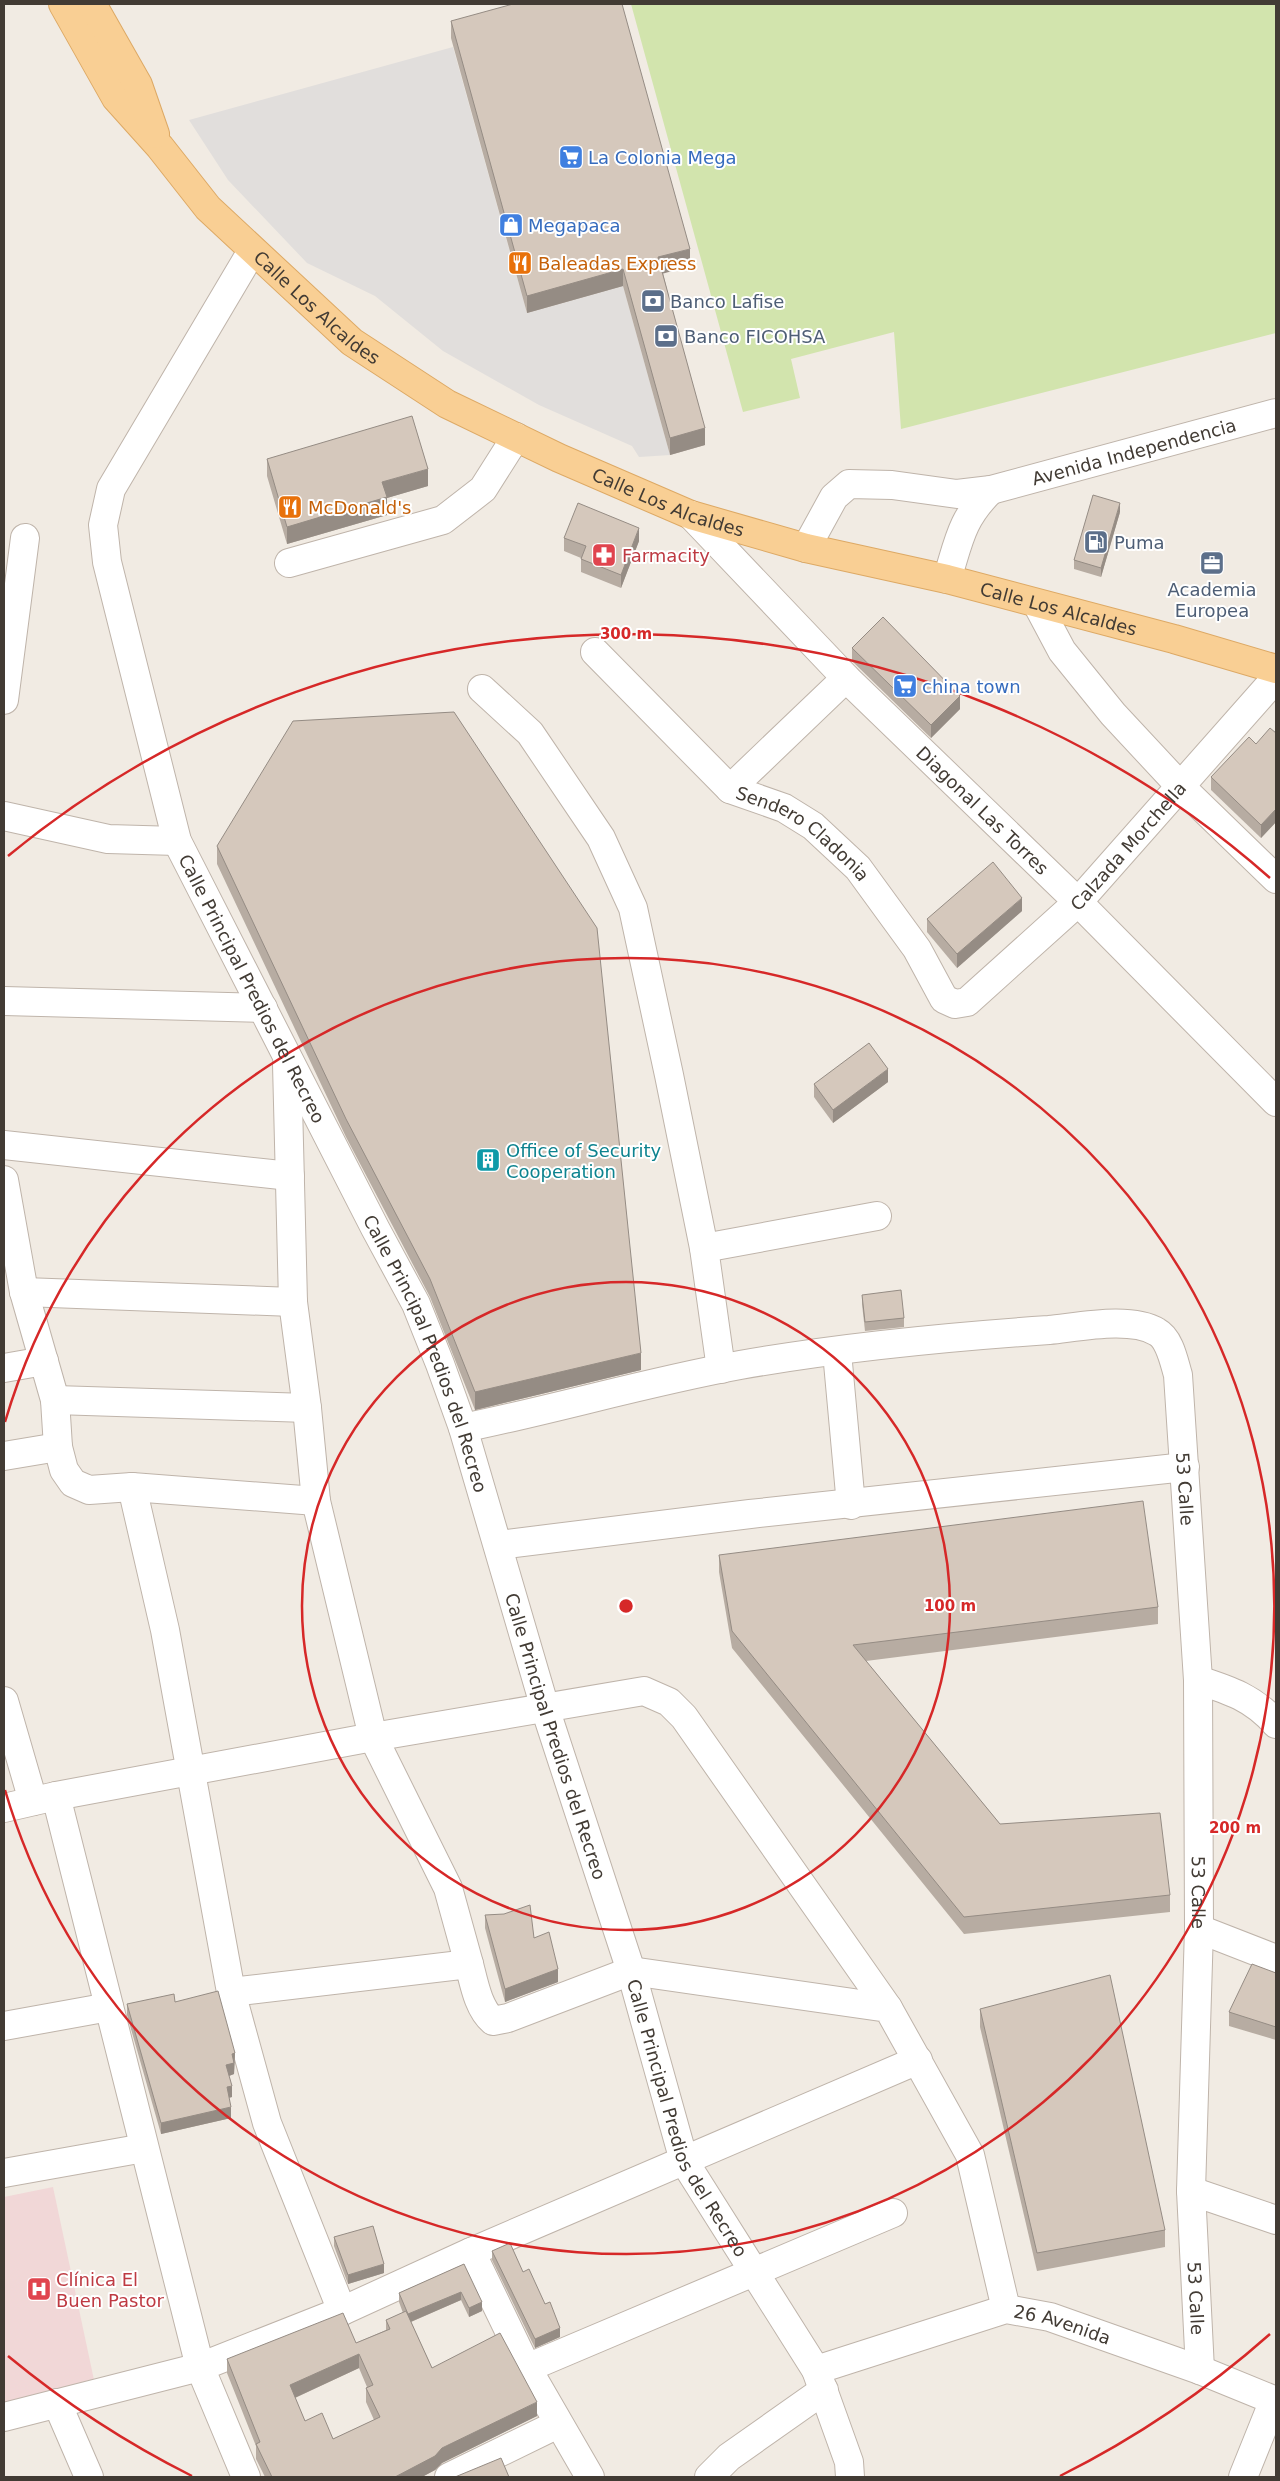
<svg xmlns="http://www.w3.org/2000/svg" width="1280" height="2481" font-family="'DejaVu Sans',sans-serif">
	<rect width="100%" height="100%" fill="#f1ebe3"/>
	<!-- medical -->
	<polygon fill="#f1d7d7" points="53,2187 94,2380 4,2407 4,2197"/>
	<!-- green -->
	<polygon fill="#d2e4ad" points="631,4 1276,4 1276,333 901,429 894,332 791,359 800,398 743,412"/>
	<!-- parking -->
	<polygon fill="#e1dedc" points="453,47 527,313 623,286 670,455 639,457 632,446 539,405 443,351 375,296 307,263 228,180 189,120"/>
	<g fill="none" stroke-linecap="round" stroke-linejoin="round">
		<defs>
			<g id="minor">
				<path id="s1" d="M252,251L111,489L103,525L107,562L177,841L375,1228L416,1304L440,1364L463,1428L545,1708L631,1971L684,2161L816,2370L849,2462L850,2477"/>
				<path id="s2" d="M691,515L846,678L1078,902L1276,1102"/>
				<path id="s3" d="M806,548L834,497L849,484L892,485L957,494L991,490L1276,413"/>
				<polyline points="289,563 443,520 483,489 516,437"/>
				<path d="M947,579C959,541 961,519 991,490"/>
				<polyline points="1037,604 1062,651 1113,714 1181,787 1276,879"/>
				<path id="s4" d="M595,652L730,789L784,808L813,826L858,868L917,949L944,999L955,1004L967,1002L1078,902L1276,678"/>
				<polyline points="482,689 530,733 601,838 633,908 669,1075 704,1248 721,1369"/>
				<polyline points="4,700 25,538"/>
				<polyline points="730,789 846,678"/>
				<polyline points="4,816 108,839 177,841"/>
				<polyline points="4,1001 263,1008"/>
				<polyline points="287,1064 293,1302 307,1408 316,1501 373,1737 448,1888 469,1964"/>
				<polyline points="4,1145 290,1176"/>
				<polyline points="4,1180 24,1292 55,1400 58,1447 64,1470 73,1483 89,1490 132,1487 316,1501"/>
				<polyline points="704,1248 877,1216"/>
				<polyline points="24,1292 293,1302"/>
				<polyline points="837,1352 851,1505"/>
				<polyline points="4,1368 44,1361"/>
				<polyline points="55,1400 307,1408"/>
				<path id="s5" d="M463,1428C556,1409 647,1382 740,1365C842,1347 946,1337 1049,1330C1079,1327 1131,1316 1157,1332C1170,1339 1174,1362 1178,1375L1198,1680L1199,1929L1191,2191L1200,2370"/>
				<polyline points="4,1456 58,1447"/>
				<polyline points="132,1487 165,1630 231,1992 267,2123 342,2311"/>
				<polyline points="498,1545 750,1514 1185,1467"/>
				<path d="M1198,1680C1229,1690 1254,1698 1276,1724"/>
				<polyline points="4,1701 33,1801"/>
				<polyline points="56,1796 200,2367 246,2477"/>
				<polyline points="4,1808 56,1796 373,1737 644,1691 669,1702 684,1717 888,2008"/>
				<polyline points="1199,1929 1276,1959"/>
				<path d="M231,1992L469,1964C474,1983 478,2008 493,2021L508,2018L631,1971L888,2008L970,2155L1006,2309"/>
				<polyline points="4,2026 109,2007"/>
				<polyline points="4,2173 144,2148"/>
				<polyline points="1191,2191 1276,2220"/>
				<polyline points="471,2252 527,2368 590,2477"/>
				<polyline points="527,2368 893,2213"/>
				<path id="s6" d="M816,2370L1006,2309L1050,2317L1200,2370L1276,2401"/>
				<polyline points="57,2403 89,2477"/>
				<polyline points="4,2417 200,2367 342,2311 471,2252 918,2060"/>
				<polyline points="449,2477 558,2424"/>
				<polyline points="709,2477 729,2457 824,2390"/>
				<polyline points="1243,2477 1274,2400"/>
			</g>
			<g id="major">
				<path id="s7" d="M63,4L116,98L160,147L208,208L352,342L447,404L559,458L691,515L806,548L947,579L1174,639L1276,669"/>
				<polyline points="92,4 138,85 155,134"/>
			</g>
		</defs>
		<!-- minor casing -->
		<use href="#minor" stroke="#bfb4aa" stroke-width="30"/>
		<!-- major casing -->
		<use href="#major" stroke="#dda965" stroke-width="30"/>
		<!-- minor -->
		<use href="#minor" stroke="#fff" stroke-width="28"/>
		<!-- major -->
		<use href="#major" stroke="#f9cf94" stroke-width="28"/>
	</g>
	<!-- wall -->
	<g fill="#b7aca2" fill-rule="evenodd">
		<polygon points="451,21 690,266 663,273 705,445 670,455 623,286 527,313 451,38"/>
		<polygon points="267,459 428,486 387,498 387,515 287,544 267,476"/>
		<polygon points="1120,512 1101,577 1074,569 1074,560"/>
		<polygon points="564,538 639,541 621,588 581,572 581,558 564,551"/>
		<polygon points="852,648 960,709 931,738 852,661"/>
		<polygon points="1276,733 1276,822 1261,838 1211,790 1211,777 1256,744"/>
		<polygon points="217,846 641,1370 475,1410 430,1297 346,1137 217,864"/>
		<polygon points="1022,911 957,968 927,932 927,919"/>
		<polygon points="888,1082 833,1123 814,1097 814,1084"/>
		<polygon points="862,1295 904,1318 904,1327 865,1331 862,1304"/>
		<polygon points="719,1555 1158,1607 1158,1624 866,1661 1000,1824 1170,1895 1170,1912 964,1934 732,1648 719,1572"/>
		<polygon points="485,1915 534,1938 558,1982 505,2002 485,1928"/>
		<polygon points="1276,1973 1276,2040 1229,2026 1229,2012"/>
		<polygon points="175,2002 235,2053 234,2074 229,2076 232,2097 229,2098 231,2118 161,2134 127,2015 127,2004"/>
		<polygon points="980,2009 1165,2230 1165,2247 1037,2271 980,2027"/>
		<polygon points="334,2237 384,2273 348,2284 334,2246"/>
		<polygon points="492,2251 523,2272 545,2304 560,2337 535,2348 492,2260"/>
		<path d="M464,2264L482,2311L469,2317L461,2300L411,2322L432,2368L537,2416L442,2463L435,2470L422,2477H265L256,2459V2446L227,2373V2359L356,2343L386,2330V2320L403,2313L399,2302V2293ZM359,2368L367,2387L366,2388V2402L374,2420L333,2439L305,2421L295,2398Z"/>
	</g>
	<!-- shaded-wall -->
	<g fill="#958c84">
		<polygon points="690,249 690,266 658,275 658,257"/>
		<polygon points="623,269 623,286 527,313 527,296"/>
		<polygon points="705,428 705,445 670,455 670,438"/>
		<polygon points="428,469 428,486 387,498 387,515 287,544 287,527 382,482"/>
		<polygon points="1120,503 1120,512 1101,577 1101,568"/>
		<polygon points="639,528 639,541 621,588 621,575"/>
		<polygon points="960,696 960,709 931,738 931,725"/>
		<polygon points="1276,809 1276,822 1261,838 1261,825"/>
		<polygon points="1022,898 1022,911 957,968 957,954"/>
		<polygon points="888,1069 888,1082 833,1123 833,1110"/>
		<polygon points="641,1353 641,1370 475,1410 475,1392"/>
		<polygon points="558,1969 558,1982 505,2002 505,1989"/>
		<polygon points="235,2053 234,2074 226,2077 226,2065 232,2054"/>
		<polygon points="232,2086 232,2097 227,2098 227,2087"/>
		<polygon points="231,2107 231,2118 161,2134 161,2123"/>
		<polygon points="384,2264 384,2273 348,2284 348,2275"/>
		<polygon points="461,2292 461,2300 408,2323 408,2314"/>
		<polygon points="482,2302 482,2311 469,2317 469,2308"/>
		<polygon points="560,2328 560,2337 535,2348 535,2339"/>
		<polygon points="359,2354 359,2368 290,2400 290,2385"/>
		<polygon points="537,2402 537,2416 442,2463 435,2470 422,2477 395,2477 442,2448"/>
	</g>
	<!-- building -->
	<g fill="#d5c8bc" stroke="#958c84" fill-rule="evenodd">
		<polygon points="513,4 622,4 690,249 658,257 705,428 670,438 623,269 527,296 451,21"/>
		<polygon points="412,416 428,469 382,482 387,497 287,527 267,459"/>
		<polygon points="1093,495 1120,503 1101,568 1074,560"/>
		<polygon points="578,503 639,528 621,575 581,559 586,546 564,538"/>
		<polygon points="883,617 960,696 931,725 852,648"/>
		<polygon points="454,712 597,928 641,1353 475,1392 430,1279 346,1119 217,846 293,721"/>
		<polygon points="1270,728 1276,733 1276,809 1261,825 1211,777 1249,737 1256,744"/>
		<polygon points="993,862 1022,898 957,954 927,919"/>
		<polygon points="869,1043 888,1069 833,1110 814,1084"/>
		<polygon points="901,1290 904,1318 865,1322 862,1295"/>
		<polygon points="1143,1501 1158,1607 853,1645 1000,1824 1160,1813 1170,1895 964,1917 732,1631 719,1555"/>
		<polygon points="530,1905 534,1938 549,1932 558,1969 505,1989 485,1915 504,1914"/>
		<polygon points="1252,1964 1276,1973 1276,2027 1229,2012"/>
		<polygon points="1110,1975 1165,2230 1037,2253 980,2009"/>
		<polygon points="218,1991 235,2053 232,2054 234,2063 226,2065 232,2086 227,2087 231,2107 161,2123 127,2004 174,1994 175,2002"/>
		<polygon points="373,2226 384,2264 348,2275 334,2237"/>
		<polygon points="510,2243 523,2272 529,2269 545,2304 550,2302 560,2328 535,2339 492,2251"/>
		<polygon points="464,2264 482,2302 469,2308 461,2292 408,2314 399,2293"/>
		<path d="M406,2311L432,2368L500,2333L537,2402L442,2448L435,2456L395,2477H272L256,2444L260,2442L227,2359L343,2313L356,2343L390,2329L386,2320ZM359,2354L373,2385L366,2388L380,2417L333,2439L322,2413L305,2421L290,2385Z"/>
		<polygon points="501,2458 509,2477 455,2477"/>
	</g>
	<!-- distance rings -->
	<g fill="none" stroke="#d62828" stroke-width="2.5">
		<circle cx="626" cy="1606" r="324"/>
		<path d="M5 1422A648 648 0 1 1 5 1790"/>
		<path d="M1270 2334A972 972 0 0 1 1060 2476M192 2476A972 972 0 0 1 8 2356M8 856A972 972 0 0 1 1270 878"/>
	</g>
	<!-- icons -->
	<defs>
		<symbol id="supermarket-square" viewBox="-11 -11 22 22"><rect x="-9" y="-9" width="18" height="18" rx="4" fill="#3f7fe0" stroke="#fff"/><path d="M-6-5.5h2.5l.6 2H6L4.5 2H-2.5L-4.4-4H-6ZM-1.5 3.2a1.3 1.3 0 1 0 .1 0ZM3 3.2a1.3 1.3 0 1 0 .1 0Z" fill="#fff"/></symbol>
		<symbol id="shop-square" viewBox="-11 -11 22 22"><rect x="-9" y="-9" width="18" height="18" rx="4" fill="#3f7fe0" stroke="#fff"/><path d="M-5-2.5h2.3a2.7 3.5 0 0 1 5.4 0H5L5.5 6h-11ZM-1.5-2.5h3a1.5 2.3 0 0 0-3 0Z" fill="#fff"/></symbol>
		<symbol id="restaurant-square" viewBox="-11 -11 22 22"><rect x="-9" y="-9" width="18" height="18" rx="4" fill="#e8710a" stroke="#fff"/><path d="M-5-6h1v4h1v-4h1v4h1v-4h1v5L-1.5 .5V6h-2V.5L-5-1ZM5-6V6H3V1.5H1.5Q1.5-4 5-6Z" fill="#fff"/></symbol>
		<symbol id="bank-square" viewBox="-11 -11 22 22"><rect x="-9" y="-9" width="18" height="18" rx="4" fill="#5c6f8a" stroke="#fff"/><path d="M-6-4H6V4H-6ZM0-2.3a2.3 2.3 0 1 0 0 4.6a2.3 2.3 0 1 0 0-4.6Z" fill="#fff"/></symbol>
		<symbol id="fuel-square" viewBox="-11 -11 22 22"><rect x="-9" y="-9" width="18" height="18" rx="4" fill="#5c6f8a" stroke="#fff"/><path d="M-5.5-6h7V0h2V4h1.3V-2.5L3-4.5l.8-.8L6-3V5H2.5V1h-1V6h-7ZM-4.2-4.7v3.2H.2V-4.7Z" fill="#fff"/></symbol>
		<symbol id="pharmacy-square" viewBox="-11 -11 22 22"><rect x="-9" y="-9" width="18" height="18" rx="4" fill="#e0444e" stroke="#fff"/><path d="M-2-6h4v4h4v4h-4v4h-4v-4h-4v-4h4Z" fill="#fff"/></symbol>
		<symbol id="office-square" viewBox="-11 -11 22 22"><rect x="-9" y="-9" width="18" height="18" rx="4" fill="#5c6f8a" stroke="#fff"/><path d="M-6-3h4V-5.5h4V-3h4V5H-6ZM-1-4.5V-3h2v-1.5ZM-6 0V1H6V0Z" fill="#fff"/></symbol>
		<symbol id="building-square" viewBox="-11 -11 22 22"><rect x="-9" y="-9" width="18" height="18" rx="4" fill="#0f9aa8" stroke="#fff"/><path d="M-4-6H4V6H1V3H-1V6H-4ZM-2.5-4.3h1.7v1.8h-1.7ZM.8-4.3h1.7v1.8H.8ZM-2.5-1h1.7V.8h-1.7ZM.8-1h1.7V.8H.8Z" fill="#fff"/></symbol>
		<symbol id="hospital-square" viewBox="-11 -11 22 22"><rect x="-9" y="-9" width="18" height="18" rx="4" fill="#e0444e" stroke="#fff"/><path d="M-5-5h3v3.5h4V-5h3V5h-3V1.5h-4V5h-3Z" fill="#fff"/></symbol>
	</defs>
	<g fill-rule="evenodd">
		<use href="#supermarket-square" x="557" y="143" width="28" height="28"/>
		<use href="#shop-square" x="497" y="211" width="28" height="28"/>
		<use href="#restaurant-square" x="506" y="249" width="28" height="28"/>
		<use href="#bank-square" x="639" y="287" width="28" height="28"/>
		<use href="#bank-square" x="652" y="322" width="28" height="28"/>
		<use href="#restaurant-square" x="276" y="493" width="28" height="28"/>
		<use href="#fuel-square" x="1082" y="528" width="28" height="28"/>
		<use href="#pharmacy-square" x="590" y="541" width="28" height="28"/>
		<use href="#office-square" x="1198" y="549" width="28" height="28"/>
		<use href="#supermarket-square" x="891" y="672" width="28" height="28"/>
		<use href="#building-square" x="474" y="1146" width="28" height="28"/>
		<use href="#hospital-square" x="25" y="2275" width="28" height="28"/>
	</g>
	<g text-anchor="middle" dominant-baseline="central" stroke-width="4" stroke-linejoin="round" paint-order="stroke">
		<!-- shop labels -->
		<g font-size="18" fill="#366cbe" stroke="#fff" text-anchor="start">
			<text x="588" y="157">La Colonia Mega</text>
			<text x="528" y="225">Megapaca</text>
			<text x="922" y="686">china town</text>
		</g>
		<!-- food labels -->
		<g font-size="18" fill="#c56008" stroke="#fff" text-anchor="start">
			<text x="538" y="263">Baleadas Express</text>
			<text x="308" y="507">McDonald's</text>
		</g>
		<!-- service labels -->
		<g font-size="18" fill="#4e5e75" stroke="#fff" text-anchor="start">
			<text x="670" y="301">Banco Lafise</text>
			<text x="684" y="336">Banco FICOHSA</text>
			<text x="1114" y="542">Puma</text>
			<text x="1212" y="589" text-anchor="middle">Academia<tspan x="1212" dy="21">Europea</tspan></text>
		</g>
		<!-- street labels -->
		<g font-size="18" fill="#423b34" stroke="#fff">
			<text stroke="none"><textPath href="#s7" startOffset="399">Calle Los Alcaldes</textPath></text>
			<text stroke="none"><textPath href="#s3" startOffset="369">Avenida Independencia</textPath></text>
			<text stroke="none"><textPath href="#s7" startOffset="804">Calle Los Alcaldes</textPath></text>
			<text stroke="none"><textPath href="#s7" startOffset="1209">Calle Los Alcaldes</textPath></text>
			<text stroke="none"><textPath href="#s2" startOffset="415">Diagonal Las Torres</textPath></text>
			<text stroke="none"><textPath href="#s4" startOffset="279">Sendero Cladonia</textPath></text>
			<text stroke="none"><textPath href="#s4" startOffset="751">Calzada Morchella</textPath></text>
			<text stroke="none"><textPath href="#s1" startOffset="804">Calle Principal Predios del Recreo</textPath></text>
			<text stroke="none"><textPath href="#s1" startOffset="1209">Calle Principal Predios del Recreo</textPath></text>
			<text stroke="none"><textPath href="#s5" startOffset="868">53 Calle</textPath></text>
			<text stroke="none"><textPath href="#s1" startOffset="1614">Calle Principal Predios del Recreo</textPath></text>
			<text stroke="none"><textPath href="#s5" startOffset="1272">53 Calle</textPath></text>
			<text stroke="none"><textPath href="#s1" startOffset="2019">Calle Principal Predios del Recreo</textPath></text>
			<text stroke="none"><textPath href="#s5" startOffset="1678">53 Calle</textPath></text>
			<text stroke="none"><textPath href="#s6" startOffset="258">26 Avenida</textPath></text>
		</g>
		<!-- health labels -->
		<g font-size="18" fill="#be3a42" stroke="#fff" text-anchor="start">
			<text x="622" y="555">Farmacity</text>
			<text x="56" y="2279">Clínica El<tspan x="56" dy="21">Buen Pastor</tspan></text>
		</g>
		<!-- culture labels -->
		<g font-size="18" fill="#0d838f" stroke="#fff" text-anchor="start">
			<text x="506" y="1150">Office of Security<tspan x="506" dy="21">Cooperation</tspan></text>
		</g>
	</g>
	<circle cx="626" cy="1606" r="8" fill="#d62828" stroke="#fff" stroke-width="2.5"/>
	<g font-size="15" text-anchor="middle" font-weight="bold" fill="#d62828" stroke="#fff" stroke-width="4" stroke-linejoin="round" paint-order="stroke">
		<text x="626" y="639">300 m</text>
		<text x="950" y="1611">100 m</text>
		<text x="1235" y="1833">200 m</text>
	</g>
	<!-- border -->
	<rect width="1280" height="2481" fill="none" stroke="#423b34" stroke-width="10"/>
</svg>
